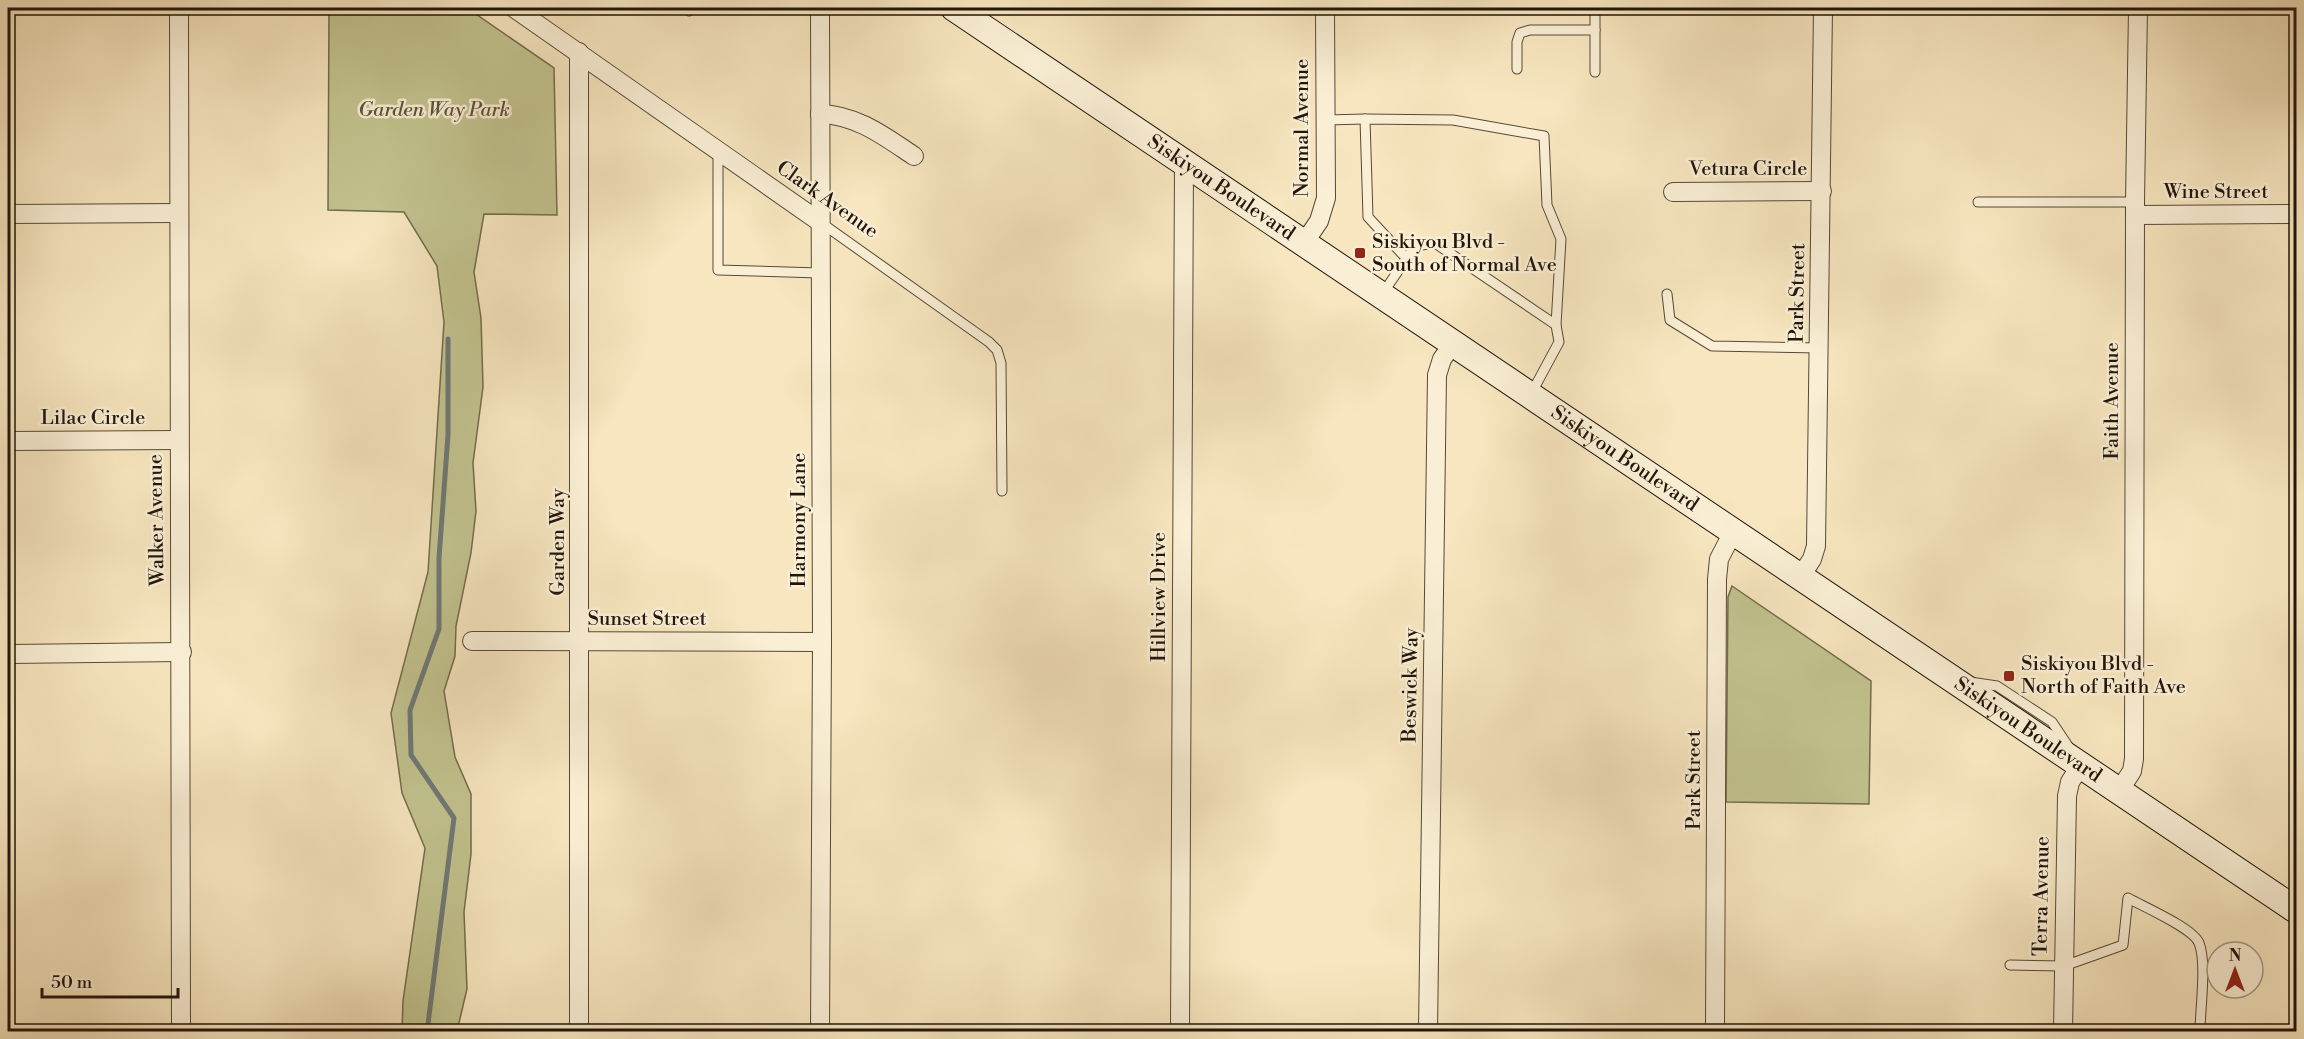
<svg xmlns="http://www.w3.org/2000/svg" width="2304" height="1039" font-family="'Libre Bodoni',serif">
	<rect width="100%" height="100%" fill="#f7e6bf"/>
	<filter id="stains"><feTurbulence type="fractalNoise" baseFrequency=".00333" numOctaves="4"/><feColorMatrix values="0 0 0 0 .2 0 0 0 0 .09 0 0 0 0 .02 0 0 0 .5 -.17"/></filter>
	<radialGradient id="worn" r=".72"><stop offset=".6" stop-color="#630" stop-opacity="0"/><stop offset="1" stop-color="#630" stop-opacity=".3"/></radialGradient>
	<!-- green -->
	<g fill="#c2c38f" stroke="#726c4d" stroke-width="1.5">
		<polygon points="329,8 467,8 554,68 557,215 484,214 474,272 481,318 483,387 473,463 476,511 471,553 456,626 455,656 444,691 455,757 471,794 471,854 464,912 467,989 457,1031 402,1031 403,1001 425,848 402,793 391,713 428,572 444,322 437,266 404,212 328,210"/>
		<polygon points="1732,586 1871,681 1869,804 1726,802 1728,597"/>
	</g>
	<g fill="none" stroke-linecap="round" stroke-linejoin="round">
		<!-- stream -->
		<polyline stroke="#6f7976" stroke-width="5" points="427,1032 454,818 411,755 410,710 439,629 439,558 448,435 448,339"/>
		<defs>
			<g id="service">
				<polyline points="1595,8 1595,72"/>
				<polyline points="689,11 691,8"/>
				<polyline points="1517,69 1517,42 1520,33 1530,30 1595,30"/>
				<polyline points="1325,120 1365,119"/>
				<polyline points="718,150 718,270 820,273"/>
				<polyline points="1978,202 2135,202"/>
				<polyline points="820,222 989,342 997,350 1001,363 1002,491"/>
				<polyline points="1406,258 1368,217 1365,119 1453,120 1544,136 1547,205 1561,239 1556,325"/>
				<polyline points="1383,293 1415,246 1435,243 1556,325 1559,342 1531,394"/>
				<polyline points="1667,294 1670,320 1712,346 1820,348"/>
				<polyline points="1970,682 1997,686 2052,722 2068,746"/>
				<path d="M2010,965L2064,966L2123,945L2128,898C2144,907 2193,928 2199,943C2207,963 2200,1009 2200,1032"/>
			</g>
			<g id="minor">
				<polyline points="179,8 181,1032"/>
				<polyline points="514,8 820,222"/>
				<polyline points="820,8 822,642 820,1032"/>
				<path d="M820,114C857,115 884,136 914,156"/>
				<polyline points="1673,192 1822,191"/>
				<polyline points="8,214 179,213"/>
				<polyline points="2135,215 2296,214"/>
				<polyline points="1304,243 1319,221 1326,198 1325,8"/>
				<polyline points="8,441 179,440"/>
				<polyline points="1801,576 1812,559 1816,546 1823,8"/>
				<polyline points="472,641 822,642"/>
				<polyline points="8,654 182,652"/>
				<polyline points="2119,791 2132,771 2134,759 2135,202 2138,8"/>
				<polyline points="579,1032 579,52"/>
				<polyline points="1180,1032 1184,163"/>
				<polyline points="1428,1032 1437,375 1442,359 1453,344"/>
				<polyline points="1715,1032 1717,579 1719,559 1733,532"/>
				<polyline points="2063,1032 2067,796 2070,782 2081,765"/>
			</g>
			<g id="secondary">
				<path id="s1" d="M954,8L2296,910"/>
			</g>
		</defs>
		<!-- service casing -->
		<use href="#service" stroke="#564938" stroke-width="11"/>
		<!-- minor casing -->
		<use href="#minor" stroke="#564938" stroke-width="20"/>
		<!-- secondary casing -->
		<use href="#secondary" stroke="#21150b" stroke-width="28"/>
		<!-- service -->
		<use href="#service" stroke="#faefd5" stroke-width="9"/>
		<!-- minor -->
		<use href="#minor" stroke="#faefd5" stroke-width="18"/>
		<!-- secondary -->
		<use href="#secondary" stroke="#faefd5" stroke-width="26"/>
	</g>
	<!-- markers -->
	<g fill="#8f2418" stroke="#faefd5" stroke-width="2">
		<rect x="1354" y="247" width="12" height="12" rx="3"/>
		<rect x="2003" y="670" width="12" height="12" rx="3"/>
	</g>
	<g text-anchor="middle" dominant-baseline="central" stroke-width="5" stroke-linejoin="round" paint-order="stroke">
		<!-- park labels -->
		<g font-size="20" font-style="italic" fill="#595239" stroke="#faefd5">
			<text x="434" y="110">Garden Way Park</text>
		</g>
		<!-- street labels -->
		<g font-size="20" fill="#21150b" stroke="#faefd5">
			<text transform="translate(1302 128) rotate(-90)">Normal Avenue</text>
			<text x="1748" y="169">Vetura Circle</text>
			<text stroke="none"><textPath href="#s1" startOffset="322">Siskiyou Boulevard</textPath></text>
			<text x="2216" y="192">Wine Street</text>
			<text transform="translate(827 200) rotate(35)">Clark Avenue</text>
			<text transform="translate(1798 293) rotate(-89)">Park Street</text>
			<text transform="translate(2112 401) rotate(-90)">Faith Avenue</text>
			<text x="93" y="418">Lilac Circle</text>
			<text stroke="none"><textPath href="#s1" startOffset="808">Siskiyou Boulevard</textPath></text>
			<text transform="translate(157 520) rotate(-91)">Walker Avenue</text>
			<text transform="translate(799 520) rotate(-90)">Harmony Lane</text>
			<text transform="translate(558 542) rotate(-90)">Garden Way</text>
			<text transform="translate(1159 597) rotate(-90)">Hillview Drive</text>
			<text x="647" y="619">Sunset Street</text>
			<text transform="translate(1411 685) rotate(-89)">Beswick Way</text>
			<text stroke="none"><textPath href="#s1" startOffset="1294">Siskiyou Boulevard</textPath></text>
			<text transform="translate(1694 780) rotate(-90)">Park Street</text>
			<text transform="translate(2042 896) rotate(-89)">Terra Avenue</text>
		</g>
		<!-- poi labels -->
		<g font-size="20" fill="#21150b" stroke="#faefd5" text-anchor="start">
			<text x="1372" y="242">Siskiyou Blvd -<tspan x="1372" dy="23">South of Normal Ave</tspan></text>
			<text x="2021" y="664">Siskiyou Blvd -<tspan x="2021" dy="23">North of Faith Ave</tspan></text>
		</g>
	</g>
	<!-- margin -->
	<rect width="2304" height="1039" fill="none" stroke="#f7e6bf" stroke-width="30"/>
	<rect x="9" y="9" width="2286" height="1021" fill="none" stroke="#21150b" stroke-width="3"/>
	<rect x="15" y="15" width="2274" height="1009" fill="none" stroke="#21150b" stroke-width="1.5"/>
	<!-- north arrow -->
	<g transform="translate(2235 970)"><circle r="28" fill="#faefd5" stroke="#a39884" stroke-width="1.5"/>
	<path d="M0-4.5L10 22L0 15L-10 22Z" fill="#8f2418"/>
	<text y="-9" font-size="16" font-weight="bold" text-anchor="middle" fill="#21150b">N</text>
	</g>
	<!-- scale -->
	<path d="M42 988v9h136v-9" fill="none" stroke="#21150b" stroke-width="3"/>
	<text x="51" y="988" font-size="18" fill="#21150b" stroke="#faefd5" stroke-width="4.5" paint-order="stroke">50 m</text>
	<rect width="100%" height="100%" filter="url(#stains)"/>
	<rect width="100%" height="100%" fill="url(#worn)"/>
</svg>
